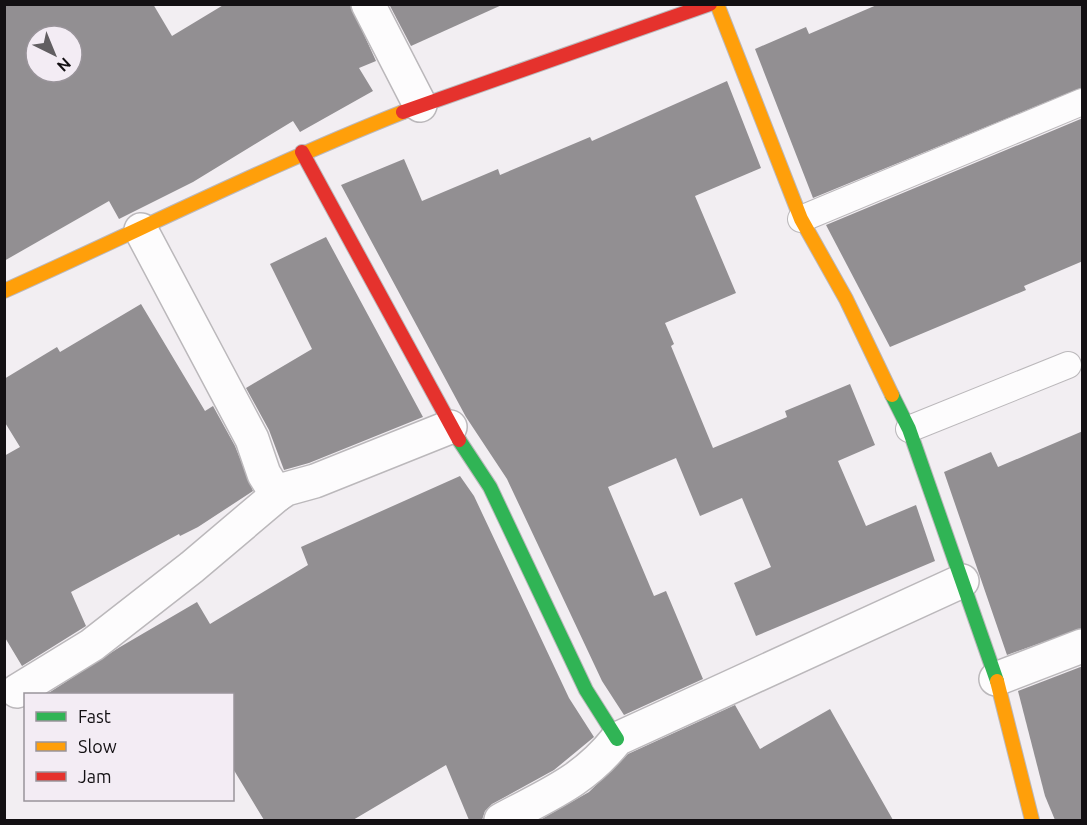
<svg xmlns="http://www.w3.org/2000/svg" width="1087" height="825" font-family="Ubuntu,sans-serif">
	<rect width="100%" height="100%" fill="#f2eef2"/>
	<!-- building -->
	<g fill="#928f92" fill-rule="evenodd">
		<path d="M4,4H153L172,36L225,4H350L376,61L359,68L373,91L300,132L293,121L193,182L119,219L109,201L4,261ZM36,36H72V72H36Z"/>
		<polygon points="389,4 504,4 411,46"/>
		<polygon points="879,4 1083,4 1083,87 813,198 755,49 806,27 809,34"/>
		<polygon points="727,81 761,168 695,196 736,293 665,323 674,344 671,346 713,448 787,417 785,411 850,384 875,445 838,461 866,526 916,505 935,561 756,636 734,583 771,567 742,498 700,516 676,458 608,487 654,596 666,591 703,679 624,715 602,681 507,479 466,417 341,185 404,159 422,201 498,169 500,175 590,137 592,141"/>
		<polygon points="1083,118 1083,261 1024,286 1026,290 890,347 826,225"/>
		<polygon points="326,237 423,417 309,463 284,470 269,430 246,388 312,349 270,264"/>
		<polygon points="141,304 205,411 213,406 235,446 253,491 198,527 180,536 179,534 71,592 86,626 22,666 4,636 4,456 20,447 4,421 4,379 57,347 60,352"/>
		<polygon points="1083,431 1083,628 1007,655 944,472 991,452 998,467"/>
		<polygon points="460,476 474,496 569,698 594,737 554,770 492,804 485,811 482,820 469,820 446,765 353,820 264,820 232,767 232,694 47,694 120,647 197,602 210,624 308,565 301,547"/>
		<polygon points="1083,666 1083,820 1055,820 1045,796 1018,691"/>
		<polygon points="735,705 760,749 830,709 893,820 540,820 589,792 628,754"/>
	</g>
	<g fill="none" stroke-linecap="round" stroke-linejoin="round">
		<defs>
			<g id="lane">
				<polyline points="801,219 1082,102"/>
				<polyline points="909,429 1068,365"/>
			</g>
			<g id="street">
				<polyline points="368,4 420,105"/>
				<polyline points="141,230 252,439 264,474 277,495 286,489 315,481 450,427"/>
				<polyline points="996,679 1082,646"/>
				<polyline points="17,691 92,645 192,567 277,495"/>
				<path d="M501,820C547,795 583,782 617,739L962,581"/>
			</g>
			<g id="fast">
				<polyline points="892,395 909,429 997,681"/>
				<polyline points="459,440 490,487 586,690 617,739"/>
			</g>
			<g id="slow">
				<polyline points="717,4 801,219 846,299 892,395"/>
				<path d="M4,291C138,231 267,166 403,112"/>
				<polyline points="997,681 1032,820"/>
			</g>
			<g id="jam">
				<polyline points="403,112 710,4"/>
				<polyline points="302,152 459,440"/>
			</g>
		</defs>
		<!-- lane casing -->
		<use href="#lane" stroke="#bbb8bb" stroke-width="28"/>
		<!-- street casing -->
		<use href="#street" stroke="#bbb8bb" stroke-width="36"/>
		<!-- fast casing -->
		<use href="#fast" stroke="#bbb8bb" stroke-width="16"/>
		<!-- slow casing -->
		<use href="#slow" stroke="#bbb8bb" stroke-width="16"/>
		<!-- jam casing -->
		<use href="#jam" stroke="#bbb8bb" stroke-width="16"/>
		<!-- lane -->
		<use href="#lane" stroke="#fdfcfd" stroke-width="26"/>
		<!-- street -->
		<use href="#street" stroke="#fdfcfd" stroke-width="33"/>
		<!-- fast -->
		<use href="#fast" stroke="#30b455" stroke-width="14"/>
		<!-- slow -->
		<use href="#slow" stroke="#ff9f0a" stroke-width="14"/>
		<!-- jam -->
		<use href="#jam" stroke="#e5322d" stroke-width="14"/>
	</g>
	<!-- border -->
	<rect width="1087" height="825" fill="none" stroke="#131013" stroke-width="12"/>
	<!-- legend -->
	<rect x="24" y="693" width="210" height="108" fill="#f3ecf4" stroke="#99949a" stroke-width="1.5"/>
	<rect x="36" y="712" width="30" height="9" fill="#30b455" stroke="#99949a" stroke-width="1.5"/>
	<text x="78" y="723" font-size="18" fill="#131013">Fast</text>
	<rect x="36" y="742" width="30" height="9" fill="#ff9f0a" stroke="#99949a" stroke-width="1.5"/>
	<text x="78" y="753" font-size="18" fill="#131013">Slow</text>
	<rect x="36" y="772" width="30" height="9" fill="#e5322d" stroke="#99949a" stroke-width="1.5"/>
	<text x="78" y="783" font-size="18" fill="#131013">Jam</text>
	<!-- north arrow -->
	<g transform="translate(54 54) rotate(137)"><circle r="28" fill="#f3ecf4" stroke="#99949a" stroke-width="1.5"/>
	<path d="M0-4.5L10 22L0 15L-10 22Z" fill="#615e61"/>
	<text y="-9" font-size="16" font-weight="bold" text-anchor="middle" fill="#131013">N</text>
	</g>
</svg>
